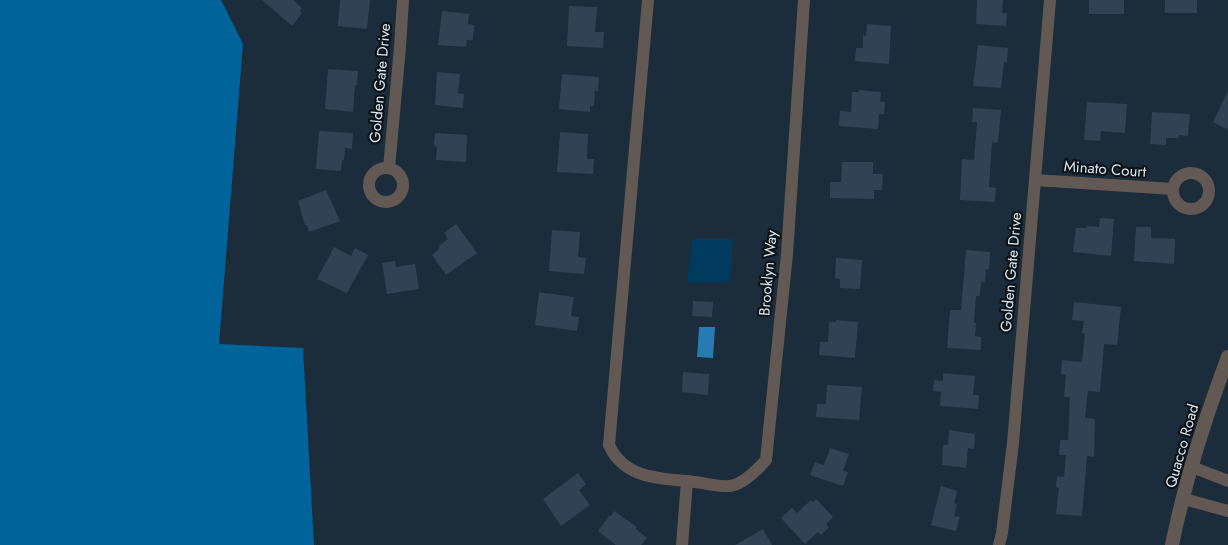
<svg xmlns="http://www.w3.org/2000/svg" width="1228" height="545" font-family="Jost,sans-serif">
	<rect width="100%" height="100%" fill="#1b2c3a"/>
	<!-- green -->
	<polygon fill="#003a5d" points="692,239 733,239 730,282 687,283"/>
	<!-- forest -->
	<polygon fill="#006399" points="0,0 221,0 243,44 219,344 303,348 314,545 0,545"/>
	<!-- water -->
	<polygon fill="#277ab2" points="699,327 715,327 713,358 697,357"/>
	<!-- building -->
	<g fill="#314352">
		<polygon points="262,0 293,0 302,8 300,11 302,13 292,26"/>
		<polygon points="340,0 370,0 367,29 338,26"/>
		<polygon points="977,0 1003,0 1002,13 1007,13 1006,26 976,24"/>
		<rect x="1089" y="0" width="35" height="14"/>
		<rect x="1165" y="0" width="32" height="13"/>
		<polygon points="569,6 597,7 595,32 604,32 603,48 567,46"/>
		<polygon points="442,11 469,14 468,24 474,25 473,40 467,40 466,47 438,45"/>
		<polygon points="867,24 891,26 889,64 855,61 856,48 863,48 863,35 866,36"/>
		<polygon points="978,45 1008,48 1007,62 1004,62 1001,88 973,86"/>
		<polygon points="328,69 358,71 357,85 355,85 353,112 325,109"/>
		<polygon points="437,72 460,74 458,93 464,94 463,108 435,105"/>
		<polygon points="562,74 599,77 598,91 595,91 594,106 590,106 590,112 559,109"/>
		<polygon points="859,90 881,92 880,102 885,102 884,114 879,114 878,129 839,126 840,111 851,112 852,92 859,92"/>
		<polygon points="1228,91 1228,130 1213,122"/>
		<polygon points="1087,102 1127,104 1125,133 1101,131 1100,141 1084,140"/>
		<polygon points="973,108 1001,110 998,143 992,142 989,187 996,188 995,202 960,200 962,159 974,160 977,122 972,122"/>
		<polygon points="1152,112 1190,114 1188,136 1179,135 1179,138 1166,138 1166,145 1150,144"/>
		<polygon points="319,131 353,133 352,149 345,148 344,160 342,160 341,171 316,169"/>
		<polygon points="560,132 588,134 587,159 594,159 593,174 557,172"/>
		<polygon points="435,133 467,135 466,162 436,160 437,147 434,146"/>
		<polygon points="842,162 873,162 873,174 883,174 882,190 874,190 874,199 830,198 830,182 841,182"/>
		<polygon points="326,190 340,221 309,232 307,225 305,225 298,201"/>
		<polygon points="1100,218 1114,219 1111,256 1073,252 1076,228 1087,228 1087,226 1099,227"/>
		<polygon points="456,224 477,253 446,275 432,255 440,248 439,246 448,239 444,233"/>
		<polygon points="1136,227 1151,227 1151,238 1175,239 1174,264 1134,261"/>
		<polygon points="552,230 580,232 578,257 586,258 584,274 549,271"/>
		<polygon points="334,247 351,256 355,248 368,255 347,293 317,279"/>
		<polygon points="966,250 990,252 989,269 986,269 985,282 981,282 980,296 976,296 974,323 976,323 975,336 981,337 981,350 947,348 950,310 961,310"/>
		<polygon points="836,258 862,260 860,289 840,288 840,279 835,278"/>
		<polygon points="395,261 396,267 415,264 419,289 387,294 382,263"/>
		<polygon points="539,292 574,297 571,316 579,317 577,331 535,325"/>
		<polygon points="693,301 713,302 712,317 692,316"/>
		<polygon points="1074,302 1121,307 1117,345 1104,344 1100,392 1088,391 1085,418 1095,419 1094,457 1087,456 1082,516 1056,514 1059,488 1056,487 1057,476 1064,477 1066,455 1059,455 1060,440 1068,440 1070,397 1064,397 1066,375 1061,374 1062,360 1082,362 1085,334 1082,333 1084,321 1072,320"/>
		<polygon points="836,320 858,322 855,358 819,355 820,342 828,342 829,322 836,322"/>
		<polygon points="683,372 709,374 708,395 682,392"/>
		<polygon points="943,373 975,376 973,395 979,395 978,409 940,406 941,392 933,391 934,380 943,381"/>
		<polygon points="827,385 862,387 859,420 816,417 817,404 826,404"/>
		<polygon points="949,430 975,434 974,449 968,448 966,468 942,465 943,445 948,445"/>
		<polygon points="830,448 849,454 843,471 848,472 843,486 810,475 815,462 824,465"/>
		<polygon points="578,473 586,484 579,490 590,505 561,526 543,499"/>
		<polygon points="941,486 957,491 954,503 957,504 954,516 960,517 956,531 931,525"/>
		<polygon points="816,499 833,517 826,524 829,527 821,535 818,532 805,544 781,518 792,508 797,513 811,500 813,502"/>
		<polygon points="614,511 637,527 636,529 647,538 641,545 616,545 598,531 609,516 611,516"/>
		<polygon points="763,529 772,545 735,545"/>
	</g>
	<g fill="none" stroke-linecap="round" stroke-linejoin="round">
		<!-- minor -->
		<g stroke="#635954" stroke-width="12">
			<path d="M648,0L609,445C625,480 661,478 695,482C705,483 719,487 729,486C742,485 758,469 766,460L787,254L804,0"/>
			<polyline points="389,168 400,47 403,0"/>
			<circle cx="386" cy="185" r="17"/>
			<circle cx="1191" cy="191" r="18"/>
			<polyline points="1035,180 1173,189"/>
			<polyline points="1192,467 1228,481"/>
			<polyline points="1184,499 1228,511"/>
			<polyline points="682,545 687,481"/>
			<polyline points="999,545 1002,533 1013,443 1050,0"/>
		</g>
		<!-- tertiary -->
		<path stroke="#635954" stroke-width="14" d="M1172,545C1185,481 1205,418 1228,357"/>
	</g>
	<g text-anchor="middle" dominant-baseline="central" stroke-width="4.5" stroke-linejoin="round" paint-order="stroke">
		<!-- street labels -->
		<g font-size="15" fill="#dbe6ef" stroke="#0c141a">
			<text transform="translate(380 83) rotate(-85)">Golden Gate Drive</text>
			<text transform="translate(1105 169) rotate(4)">Minato Court</text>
			<text transform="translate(1011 272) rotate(-85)">Golden Gate Drive</text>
			<text transform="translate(768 273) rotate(-85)">Brooklyn Way</text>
			<text transform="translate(1182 446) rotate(-74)">Quacco Road</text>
		</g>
	</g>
</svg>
